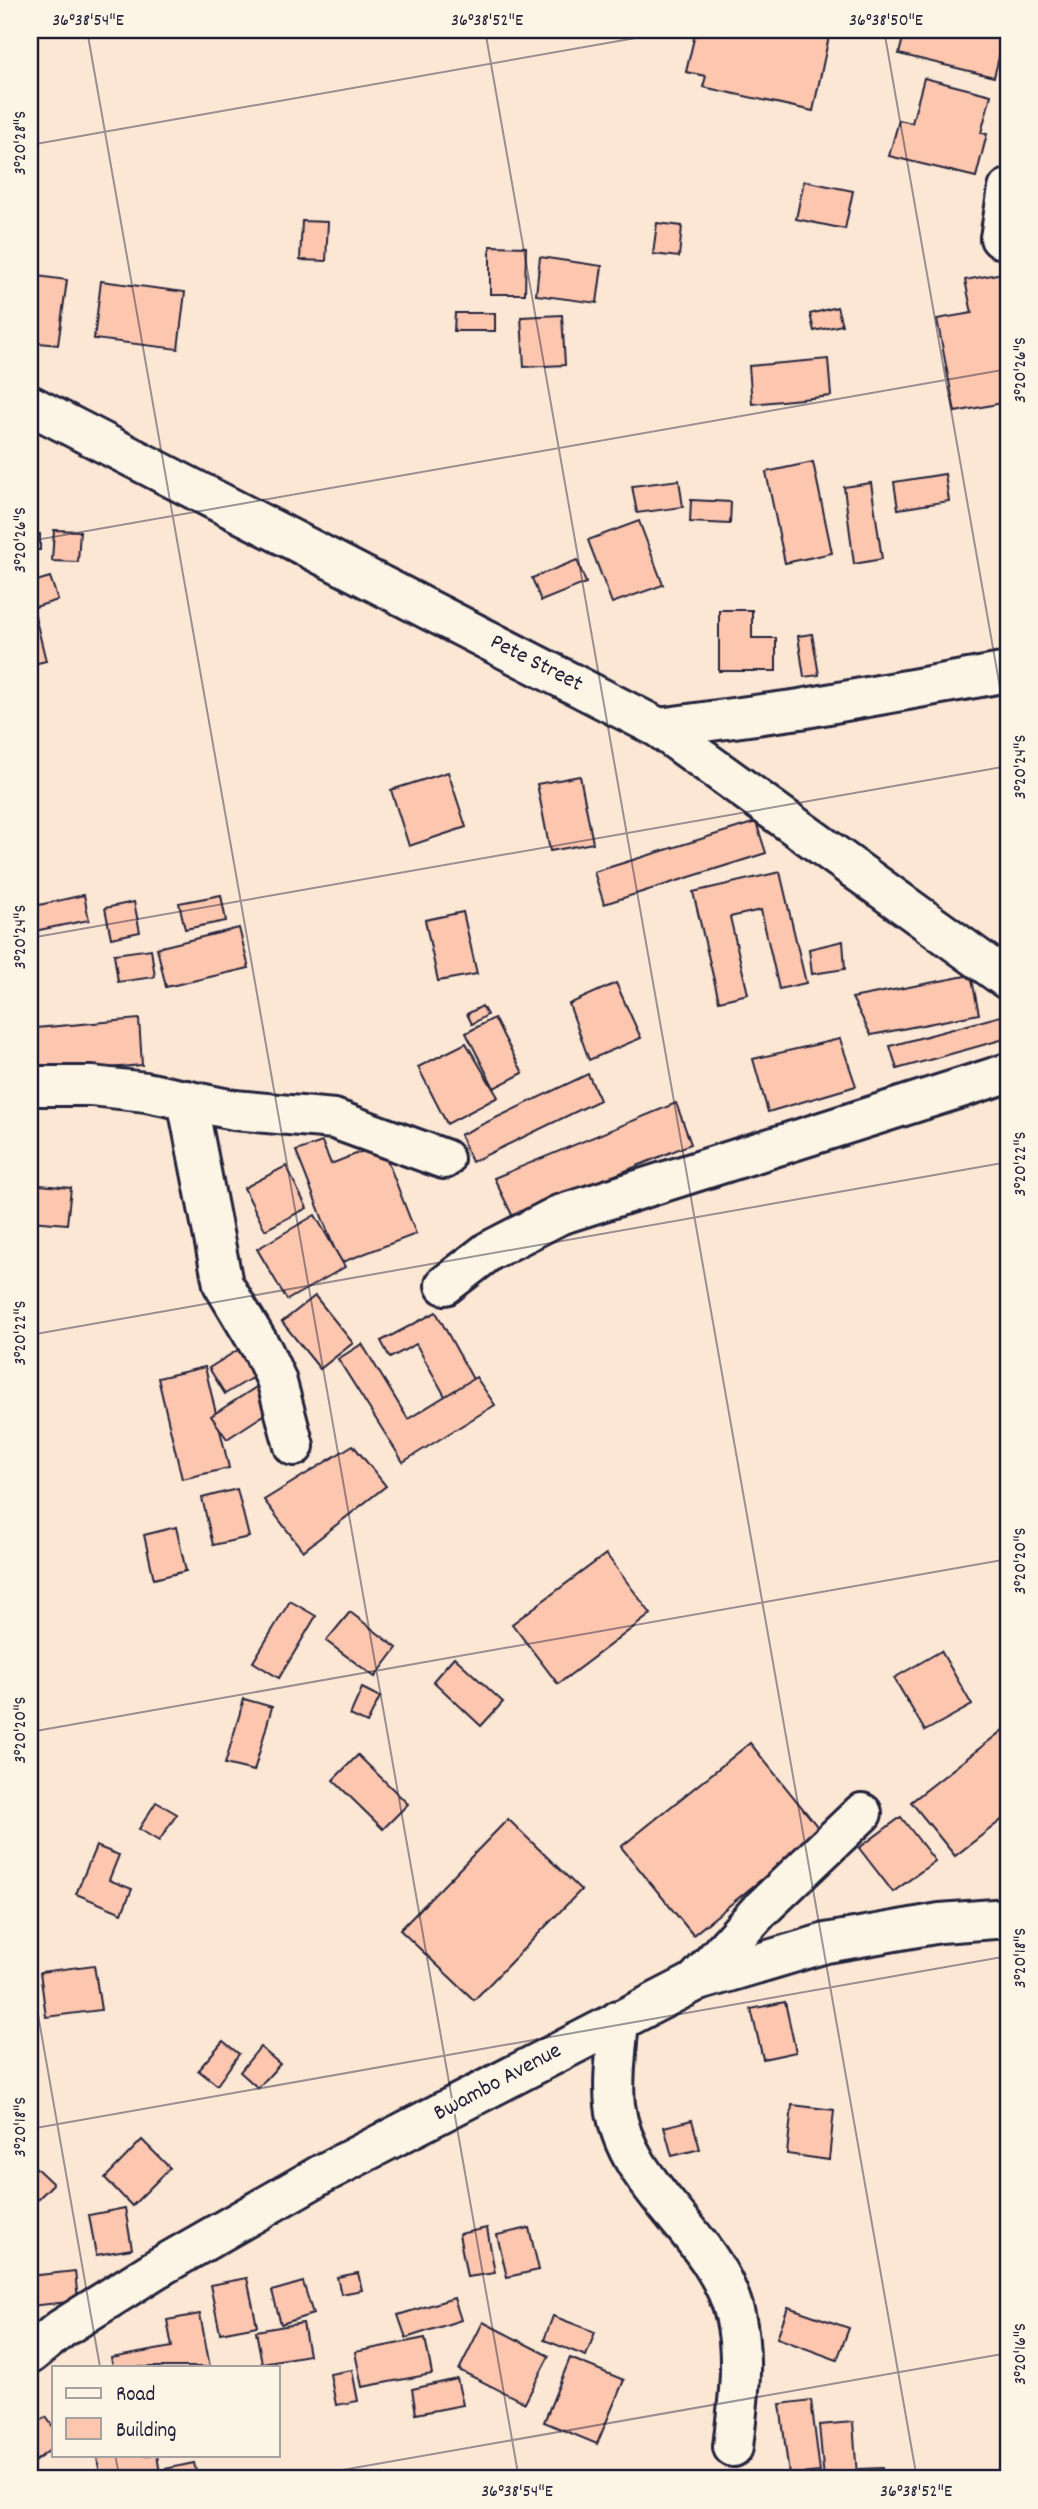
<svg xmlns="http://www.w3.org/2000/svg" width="1038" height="2509" font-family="Dekko,sans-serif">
	<rect width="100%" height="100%" fill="#fce7d5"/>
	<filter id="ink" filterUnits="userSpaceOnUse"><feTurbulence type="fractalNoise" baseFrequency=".0143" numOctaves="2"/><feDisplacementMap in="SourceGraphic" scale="14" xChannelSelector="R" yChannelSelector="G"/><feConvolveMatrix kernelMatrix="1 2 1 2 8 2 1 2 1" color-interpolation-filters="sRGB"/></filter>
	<g filter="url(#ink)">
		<!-- building -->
		<g fill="#fdc6af" stroke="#22223b" stroke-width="2">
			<polygon points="696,30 726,35 727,30 830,32 813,111 703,87 706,76 686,72"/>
			<polygon points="905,30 1006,30 994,77 899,54"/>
			<polygon points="924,78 991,95 981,133 987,134 976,177 889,156 899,120 912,123"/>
			<polygon points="804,181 853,191 845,229 796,219"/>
			<polygon points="302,221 328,222 326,261 300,260"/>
			<polygon points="657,223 682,226 679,257 653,254"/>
			<polygon points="490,246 526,247 525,294 490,294"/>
			<polygon points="540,257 602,266 597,303 536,295"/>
			<polygon points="1008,272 1008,402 955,412 937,319 972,313 965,280"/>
			<polygon points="30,275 67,280 58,345 30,342"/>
			<polygon points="101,281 185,292 178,349 94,339"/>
			<polygon points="837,307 842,325 814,331 810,314"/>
			<polygon points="455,313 495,313 495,331 454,331"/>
			<polygon points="562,315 565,365 524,367 521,317"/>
			<polygon points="828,359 831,396 752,404 749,366"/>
			<polygon points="813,462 832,553 785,563 766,472"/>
			<polygon points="945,474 949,501 898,509 894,482"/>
			<polygon points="679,480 683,507 637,513 632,486"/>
			<polygon points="871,483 882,559 854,564 844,487"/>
			<polygon points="691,500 731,502 730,524 690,522"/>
			<polygon points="639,521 663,585 612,603 588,540"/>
			<polygon points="54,530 80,531 78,562 52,561"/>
			<rect x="30" y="534" width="10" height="16"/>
			<polygon points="577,560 586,583 541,601 532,578"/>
			<polygon points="50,577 58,600 32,608 30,583"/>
			<polygon points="719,610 752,610 752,638 776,638 776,671 719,671"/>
			<polygon points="34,612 46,661 30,665 30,613"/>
			<polygon points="812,634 819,675 804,677 798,636"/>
			<polygon points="448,772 466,827 409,846 391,790"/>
			<polygon points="580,776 593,843 550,851 537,784"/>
			<polygon points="756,822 766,853 604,904 594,872"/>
			<polygon points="780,872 806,983 779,989 761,910 730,917 748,994 719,1001 693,892"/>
			<polygon points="84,895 89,920 34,931 30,907"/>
			<polygon points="221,895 226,921 185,929 179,903"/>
			<polygon points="134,902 140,932 111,938 105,908"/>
			<polygon points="463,912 477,974 438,981 425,920"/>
			<polygon points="239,928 249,968 166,987 157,948"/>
			<polygon points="843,941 845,969 812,974 809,949"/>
			<polygon points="151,949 155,977 118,982 114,954"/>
			<polygon points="971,975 979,1014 871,1035 852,998"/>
			<polygon points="616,983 641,1038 589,1060 569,1004"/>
			<polygon points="482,1006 487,1015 472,1024 467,1014"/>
			<polygon points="1008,1014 1008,1038 897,1069 890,1046"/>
			<polygon points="494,1018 523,1073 494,1088 466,1033"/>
			<polygon points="139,1019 142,1065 40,1074 36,1028"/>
			<polygon points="840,1039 856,1086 768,1112 753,1059"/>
			<polygon points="466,1043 498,1097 447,1124 418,1067"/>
			<polygon points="588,1074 600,1100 472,1162 460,1135"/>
			<polygon points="676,1103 691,1144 513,1217 494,1178"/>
			<polygon points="322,1142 331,1164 381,1144 416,1234 340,1263 296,1151"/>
			<polygon points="286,1166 307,1208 265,1230 244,1188"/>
			<polygon points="30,1184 71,1188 67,1224 30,1221"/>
			<polygon points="315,1215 345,1267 287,1300 257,1249"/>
			<polygon points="315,1296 353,1343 320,1369 282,1322"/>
			<polygon points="436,1312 480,1392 451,1407 416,1344 390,1358 381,1341"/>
			<polygon points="249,1343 265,1370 225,1394 209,1368"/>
			<polygon points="362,1344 408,1419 476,1377 495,1405 403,1462 338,1359"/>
			<polygon points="205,1367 229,1468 182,1479 158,1378"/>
			<polygon points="258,1386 273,1409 227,1439 211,1416"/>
			<polygon points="353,1445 386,1486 303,1551 264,1500"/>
			<polygon points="237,1489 249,1537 213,1545 202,1498"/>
			<polygon points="176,1527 186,1571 154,1579 144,1535"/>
			<polygon points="606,1554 651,1614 558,1684 512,1624"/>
			<polygon points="290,1601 316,1616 279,1678 253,1662"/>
			<polygon points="350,1612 397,1648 375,1677 326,1641"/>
			<polygon points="941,1651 972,1705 925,1731 894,1678"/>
			<polygon points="454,1657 503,1702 481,1726 433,1681"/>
			<polygon points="362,1688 380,1697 367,1723 350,1715"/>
			<polygon points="244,1699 272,1707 254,1771 225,1764"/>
			<polygon points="1003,1730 1008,1736 1008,1815 955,1856 911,1802"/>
			<polygon points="750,1743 821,1831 693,1935 621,1847"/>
			<polygon points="358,1755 408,1804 383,1829 333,1780"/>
			<polygon points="156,1802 177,1814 159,1841 139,1829"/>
			<polygon points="901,1817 935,1861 893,1892 859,1848"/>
			<polygon points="508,1819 581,1890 474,2000 400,1930"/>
			<polygon points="96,1846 119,1855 109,1880 132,1889 122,1913 76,1894"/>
			<polygon points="94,1965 101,2010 46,2017 40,1972"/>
			<polygon points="785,2002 796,2052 763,2059 751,2009"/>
			<polygon points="223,2041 239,2054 217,2085 198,2070"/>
			<polygon points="260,2047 280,2064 258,2088 240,2072"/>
			<polygon points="792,2105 834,2110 829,2160 787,2154"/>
			<polygon points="692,2120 700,2149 672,2156 664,2127"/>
			<polygon points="142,2140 170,2168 132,2206 105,2178"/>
			<polygon points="33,2165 53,2184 30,2207 30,2168"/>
			<polygon points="125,2208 132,2249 96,2255 89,2215"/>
			<polygon points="487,2228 495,2273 467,2277 459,2234"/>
			<polygon points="529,2228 539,2270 507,2277 497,2235"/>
			<polygon points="75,2271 78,2301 30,2306 30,2276"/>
			<polygon points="358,2273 362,2290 341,2294 337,2277"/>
			<polygon points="247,2278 257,2326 220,2333 210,2285"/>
			<polygon points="303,2282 313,2314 281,2324 272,2291"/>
			<polygon points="454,2298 461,2320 406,2338 398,2315"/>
			<polygon points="788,2307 849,2328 837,2360 777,2338"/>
			<polygon points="200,2314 210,2367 113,2367 111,2358 172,2347 167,2320"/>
			<polygon points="553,2316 595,2332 586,2356 544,2340"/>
			<polygon points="483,2322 549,2356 525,2403 459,2370"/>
			<polygon points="303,2323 309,2355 262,2363 256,2331"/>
			<polygon points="425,2338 432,2374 362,2387 355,2352"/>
			<polygon points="570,2358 624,2380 597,2444 544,2422"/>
			<polygon points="352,2370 358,2401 336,2405 330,2374"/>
			<polygon points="457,2379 463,2405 416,2414 412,2389"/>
			<polygon points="811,2400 820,2472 789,2475 780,2404"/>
			<polygon points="46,2417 54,2428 54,2447 30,2465 30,2428"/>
			<polygon points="853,2422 857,2476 824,2479 819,2425"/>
			<polygon points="113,2455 157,2455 161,2479 101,2479 97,2458"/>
			<polygon points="194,2463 198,2479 167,2479 165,2469"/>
			<polygon points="882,2468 883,2479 859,2479 859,2469"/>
		</g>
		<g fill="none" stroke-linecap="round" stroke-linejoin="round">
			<defs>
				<g id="minor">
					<polyline points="1000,238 1008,189"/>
					<polyline points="30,405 659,728 1008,980"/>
					<polyline points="659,728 800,709 1008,672"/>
					<polyline points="30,1086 92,1086 146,1092 234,1110 334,1119 444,1159"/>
					<polyline points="187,1100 223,1284 263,1351 276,1379 294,1446"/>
					<polyline points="445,1285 489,1251 559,1215 1008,1073"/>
					<polyline points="695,1982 759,1911 862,1813"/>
					<path d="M619,2020C617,2047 612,2078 615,2105C625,2189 716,2234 735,2315C745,2360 738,2403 733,2447"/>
					<polyline points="30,2354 61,2329 156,2269 322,2174 695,1982 826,1943 940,1923 1008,1918"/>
				</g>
			</defs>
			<!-- minor casing -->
			<use href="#minor" stroke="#22223b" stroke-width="44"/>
			<!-- minor -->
			<use href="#minor" stroke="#fcf5e5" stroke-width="38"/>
		</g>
	</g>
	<!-- ticks -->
	<path fill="none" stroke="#22223b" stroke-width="2" stroke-opacity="0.45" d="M87,30L519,2479M485,30L917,2479M884,30L1008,733M30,145L681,30M30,541L1008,369M30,938L1008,766M30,1335L1008,1162M30,1732L1008,1559M30,1969L100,2367M30,2129L1008,1956M115,2455L120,2479M291,2479L1008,2353"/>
	<g text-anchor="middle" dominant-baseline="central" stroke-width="5" stroke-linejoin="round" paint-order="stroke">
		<!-- street labels -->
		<g font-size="23" fill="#22223b" stroke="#fcf5e5">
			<text transform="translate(536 664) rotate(27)">Pete Street</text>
			<text transform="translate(498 2083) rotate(-28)">Bwambo Avenue</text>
		</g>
	</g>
	<!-- margin -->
	<rect width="1038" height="2509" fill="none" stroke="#fcf5e5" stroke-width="77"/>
	<!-- legend -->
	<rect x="52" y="2366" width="228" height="91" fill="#fcf5e5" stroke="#a5a1a1" stroke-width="2"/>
	<rect x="66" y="2388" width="35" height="10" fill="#fcf5e5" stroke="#a5a1a1" stroke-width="2"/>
	<text x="116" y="2400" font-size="21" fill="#22223b">Road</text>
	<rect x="66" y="2418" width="35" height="21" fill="#fdc6af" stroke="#a5a1a1" stroke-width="2"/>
	<text x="116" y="2436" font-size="21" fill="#22223b">Building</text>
	<rect x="38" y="38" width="962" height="2432" fill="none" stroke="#22223b" stroke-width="2.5"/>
	<g font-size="18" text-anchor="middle" fill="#22223b">
		<text x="88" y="25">36°38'54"E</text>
		<text x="487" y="25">36°38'52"E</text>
		<text x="886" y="25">36°38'50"E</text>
		<text transform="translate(19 143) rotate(-90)" y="6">3°20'28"S</text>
		<text transform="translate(1019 370) rotate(-90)" y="6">3°20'26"S</text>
		<text transform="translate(19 540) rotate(-90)" y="6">3°20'26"S</text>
		<text transform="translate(1019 767) rotate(-90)" y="6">3°20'24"S</text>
		<text transform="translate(19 937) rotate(-90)" y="6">3°20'24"S</text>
		<text transform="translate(1019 1164) rotate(-90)" y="6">3°20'22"S</text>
		<text transform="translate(19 1333) rotate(-90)" y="6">3°20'22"S</text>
		<text transform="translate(1019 1561) rotate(-90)" y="6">3°20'20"S</text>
		<text transform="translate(19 1730) rotate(-90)" y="6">3°20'20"S</text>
		<text transform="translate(1019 1958) rotate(-90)" y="6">3°20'18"S</text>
		<text transform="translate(19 2127) rotate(-90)" y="6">3°20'18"S</text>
		<text transform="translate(1019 2354) rotate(-90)" y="6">3°20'16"S</text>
		<text x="517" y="2496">36°38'54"E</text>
		<text x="916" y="2496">36°38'52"E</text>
	</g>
</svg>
